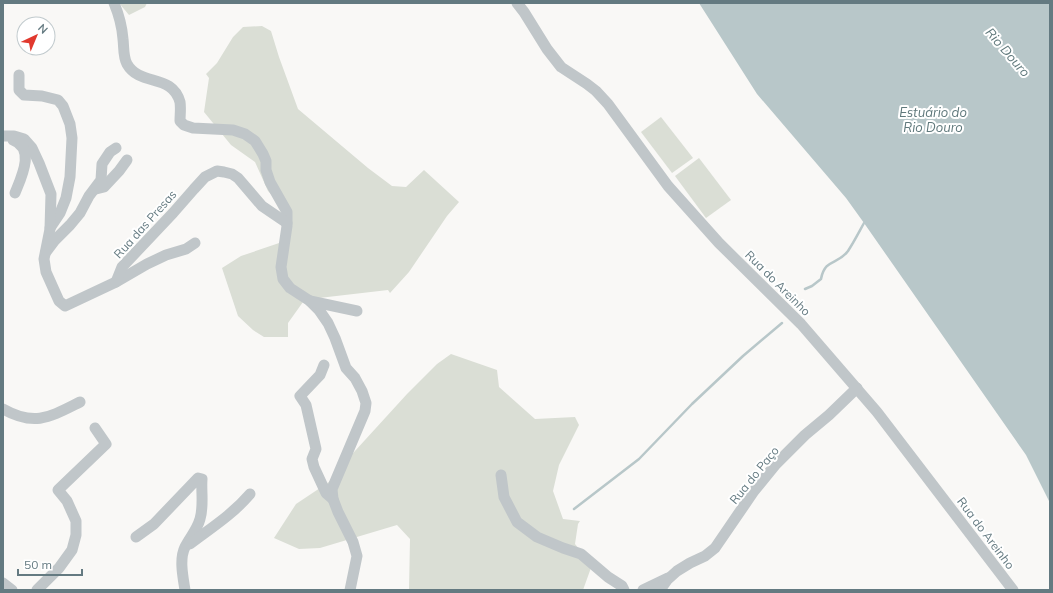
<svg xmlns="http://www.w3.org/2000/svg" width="1053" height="593" font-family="Mulish,sans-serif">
	<rect width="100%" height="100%" fill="#f9f8f6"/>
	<!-- green -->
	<g fill="#daded5">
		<polygon points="119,3 147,3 145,7 129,15"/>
		<polygon points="262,26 271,31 279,57 298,109 368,168 392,186 406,187 424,170 459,202 447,216 409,272 390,293 388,290 319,298 303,302 288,323 288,337 264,337 253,330 238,316 222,268 241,256 288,240 291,215 268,191 255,162 231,145 204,112 209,78 206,74 217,63 233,37 243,27"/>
		<polygon points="661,117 693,158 672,173 641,132"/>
		<polygon points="699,158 731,200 706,218 675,176"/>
		<polygon points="451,354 497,370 499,387 535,419 575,417 579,425 559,465 553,491 563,519 580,521 578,524 575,544 592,565 583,590 409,590 410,539 397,525 320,548 299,549 274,538 296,504 329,482 344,463 407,394 437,364"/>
	</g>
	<!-- water -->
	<polygon fill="#b8c7c9" points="699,3 1050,3 1050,503 1026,455 864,223 846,198 757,94"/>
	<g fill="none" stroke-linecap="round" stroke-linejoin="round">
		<!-- stream -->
		<g stroke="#b8c7c9" stroke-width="2.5">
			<path d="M805,289L812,286L821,279C825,258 838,265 848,251C854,242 859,232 864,223L866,222"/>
			<polyline points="574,509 639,459 692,404 743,356 782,323"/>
		</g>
		<!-- minor -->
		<g stroke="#c0c6c9" stroke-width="11">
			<path d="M114,3C119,15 122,26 123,39C124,47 123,57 127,64C140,87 172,73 180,102C181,108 180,115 180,121L184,125L193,128L233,130L245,134L255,141L263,154L266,161V170L270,182L287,212V226L281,267L283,279L290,288L310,301L319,310L328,323L335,338L346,368L355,378L362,391L366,403L365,411L332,489L333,499L338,512L353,542L357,556L350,590"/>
			<polyline points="517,3 524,12 547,49 561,67 587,84 596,91 608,104 668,186 719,243 801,324 877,412 1013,590"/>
			<polyline points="19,75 19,90 24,95 42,96 58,100 63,106 70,124 72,138 70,177 66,198 60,213 50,228"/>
			<polyline points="3,136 14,136 24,139 32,148 39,163 51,194 50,229 44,259 46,272 59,301 65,306 116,282 147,264 166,255 186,249 195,243"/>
			<path d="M13,140C36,148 21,178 15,193"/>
			<polyline points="96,189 104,187 119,171 127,160"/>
			<polyline points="46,252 55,240 70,225 80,213 89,196 101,180 102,164 110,152 116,148"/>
			<polyline points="116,282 122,267 173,213 194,189 205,177 217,171 224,172 232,174 238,178 262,206 287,223"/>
			<polyline points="310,301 357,311"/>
			<polyline points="324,365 320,375 300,396 306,405 316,449 312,459 314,467 326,493 333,499"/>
			<path d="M3,409C35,427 50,417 80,402"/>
			<polyline points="501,475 504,497 517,522 537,537 563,548 581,554 608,577 622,586 624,590"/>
			<path d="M136,537L154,524L198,478L202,479C201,492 204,506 200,519C197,530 190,537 185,547C179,559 183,577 185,590"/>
			<path d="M190,544C211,528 232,515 250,494"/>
			<polyline points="3,583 12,590"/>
			<polyline points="37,590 59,568 72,550 76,535 76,521 67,501 58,490 106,444 95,428"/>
			<polyline points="643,590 668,578"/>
			<polyline points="660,590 667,580 677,571 690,563 705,556 715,548 754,491 776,464 805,435 829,415 857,388"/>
		</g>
	</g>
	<g text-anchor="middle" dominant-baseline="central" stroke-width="4" stroke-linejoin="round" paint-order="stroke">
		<!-- street labels -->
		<g font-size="12" fill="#647a81" stroke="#fff">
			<text transform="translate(145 224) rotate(-48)">Rua das Presas</text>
			<text transform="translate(778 283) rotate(45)">Rua do Areinho</text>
			<text transform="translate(754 475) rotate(-51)">Rua do Paço</text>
			<text transform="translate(986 533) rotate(53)">Rua do Areinho</text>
		</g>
		<!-- water labels -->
		<g font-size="13" font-style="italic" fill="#5f787b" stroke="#fff">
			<text transform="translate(1008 52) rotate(49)">Rio Douro</text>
			<text x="933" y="112">Estuário do<tspan x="933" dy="15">Rio Douro</tspan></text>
		</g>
	</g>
	<!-- border -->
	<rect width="1053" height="593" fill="none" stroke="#647a81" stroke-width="8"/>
	<!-- north arrow -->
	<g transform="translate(36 36) rotate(44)"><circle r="19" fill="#ffffff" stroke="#c1cacd"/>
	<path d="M0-3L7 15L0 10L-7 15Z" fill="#e1392e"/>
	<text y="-6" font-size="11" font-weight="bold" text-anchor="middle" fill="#647a81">N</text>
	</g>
	<!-- scale -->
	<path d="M18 569v6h64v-6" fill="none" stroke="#647a81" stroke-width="2"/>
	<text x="24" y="569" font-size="12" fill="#647a81" stroke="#ffffff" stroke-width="3" paint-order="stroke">50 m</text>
</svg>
